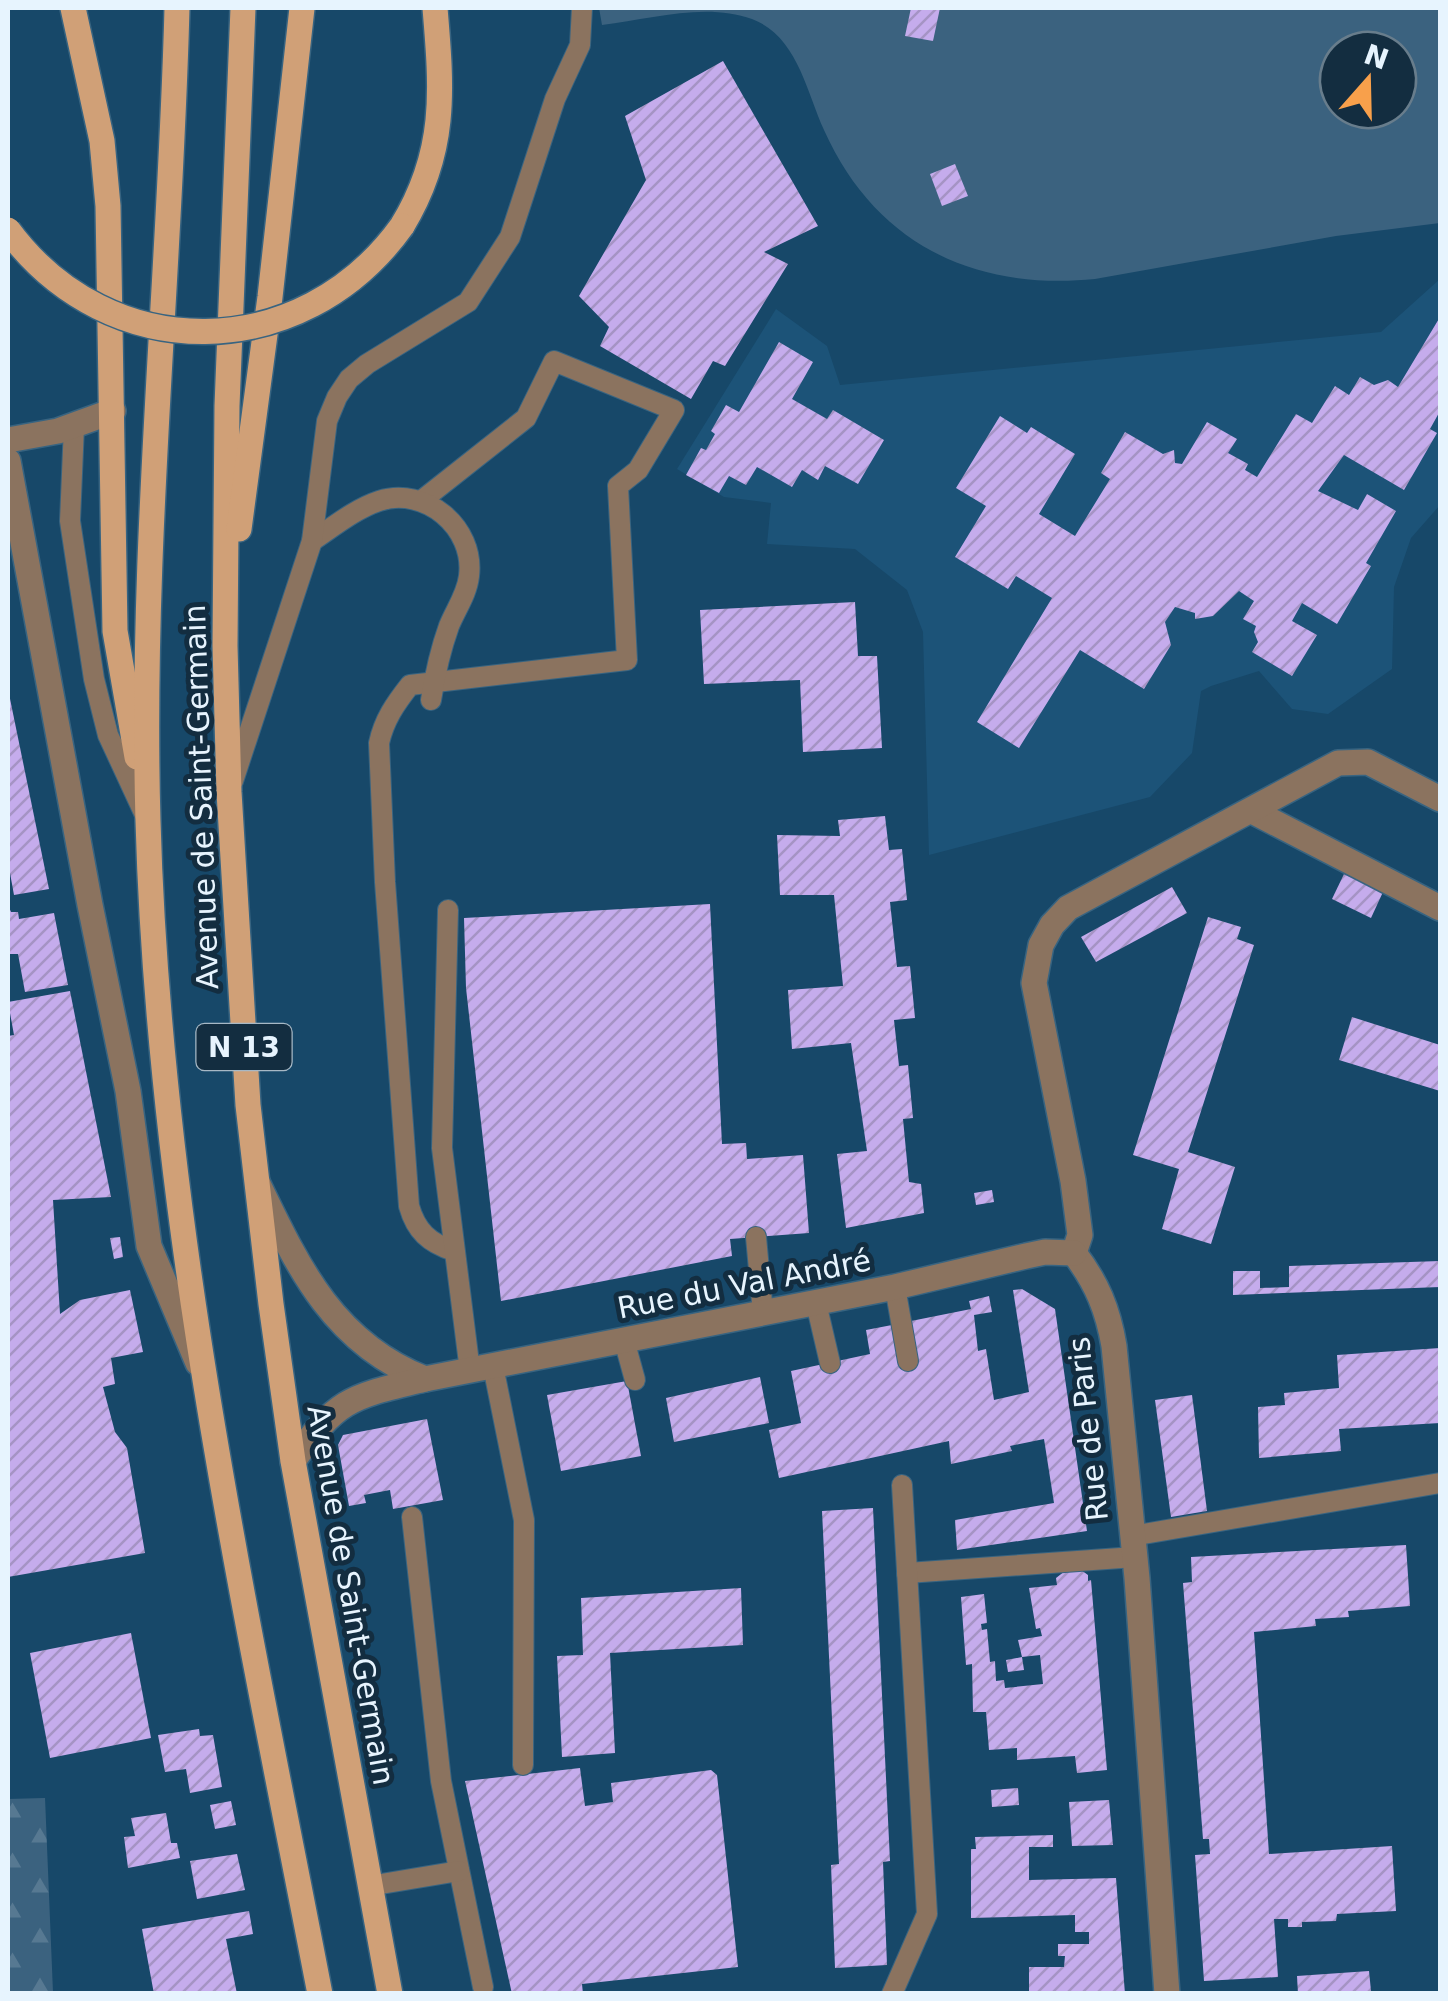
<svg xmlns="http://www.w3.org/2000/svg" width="1448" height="2001" font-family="'DejaVu Sans',sans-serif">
	<defs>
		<pattern id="forest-firs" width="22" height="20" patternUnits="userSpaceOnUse" patternTransform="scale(2.5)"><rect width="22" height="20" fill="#3b627f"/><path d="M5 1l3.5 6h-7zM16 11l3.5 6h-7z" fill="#577992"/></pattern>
		<pattern id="building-hatch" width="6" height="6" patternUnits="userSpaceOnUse" patternTransform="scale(2.5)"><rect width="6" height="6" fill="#c5acec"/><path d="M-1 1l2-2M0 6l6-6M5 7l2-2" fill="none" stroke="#a593c4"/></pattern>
	</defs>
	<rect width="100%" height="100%" fill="#174869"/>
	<!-- built -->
	<polygon fill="#1c5378" points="1440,279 1440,505 1411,538 1394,587 1392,669 1328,714 1292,709 1259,671 1211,686 1201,691 1192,753 1150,797 929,855 923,632 907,590 855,549 767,544 771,503 724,497 677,469 776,309 827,346 840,385 1381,332"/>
	<!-- forest -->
	<polygon fill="url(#forest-firs)" points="45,1798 53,1993 8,1993 8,1799"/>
	<!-- park -->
	<path fill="#3b627f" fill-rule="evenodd" d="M599,8H1440V223L1336,236L1095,279C974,291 875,244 824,130C806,90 797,36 752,19C706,2 650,19 602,25ZM1338,50H1398V110H1338Z"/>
	<!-- building -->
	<g fill="url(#building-hatch)">
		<polygon points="911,8 940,8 933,41 905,36"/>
		<polygon points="723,61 818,226 764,252 788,264 725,366 713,361 691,399 600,346 609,327 579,296 646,180 625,116"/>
		<polygon points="955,164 968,196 942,206 930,174"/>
		<polygon points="1440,317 1440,411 1430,429 1437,433 1404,490 1344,455 1318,491 1358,510 1367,494 1396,511 1366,563 1371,566 1337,624 1302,603 1292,621 1317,635 1292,676 1252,652 1258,642 1254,632 1256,626 1243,619 1254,601 1239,591 1213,616 1195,619 1195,613 1175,607 1165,622 1171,645 1144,689 1080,650 1019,748 977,722 1052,598 1016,576 1008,589 955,557 986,506 956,488 1000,416 1027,433 1031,427 1075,454 1039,514 1075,536 1110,479 1101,473 1125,432 1163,454 1174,450 1175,463 1182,464 1207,422 1237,439 1228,453 1248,464 1245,470 1257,477 1296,414 1312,423 1335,386 1349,395 1360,377 1374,385 1388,380 1398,387"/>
		<polygon points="779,342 813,362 792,399 827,419 833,410 884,440 858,484 825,466 818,480 802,470 792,487 757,467 746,485 729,476 719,493 686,475 701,448 706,450 715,434 711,431 726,405 739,412"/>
		<polygon points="855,602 858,656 877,656 882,748 803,752 800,680 704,684 700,610"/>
		<polygon points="8,689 49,889 14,895 8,862"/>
		<polygon points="885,816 889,850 902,849 907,900 890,902 897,967 910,966 915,1018 894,1020 899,1066 908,1065 913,1118 903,1119 909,1182 921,1184 924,1213 846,1228 837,1154 867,1151 851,1043 792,1049 788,990 843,986 834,895 780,895 777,835 840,836 838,820"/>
		<polygon points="1344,874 1383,892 1371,918 1332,899"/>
		<polygon points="1172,887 1187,913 1096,962 1081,937"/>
		<polygon points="710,904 722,1144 746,1143 747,1159 803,1155 809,1233 730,1239 732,1256 501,1301 466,988 464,918"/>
		<polygon points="8,905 11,912 18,912 19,919 54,913 68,985 25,992 18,954 8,954"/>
		<polygon points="1208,917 1241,927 1237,939 1254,945 1188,1152 1235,1167 1211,1244 1162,1229 1179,1169 1133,1155"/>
		<polygon points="70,991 111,1197 53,1200 60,1314 80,1300 130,1290 143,1352 111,1358 115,1384 103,1387 115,1432 127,1448 145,1553 8,1577 8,1036 14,1035 8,1002"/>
		<polygon points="1352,1017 1440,1045 1440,1091 1339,1060"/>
		<polygon points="992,1190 994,1202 976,1205 974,1193"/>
		<polygon points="120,1237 123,1257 114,1259 110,1238"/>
		<polygon points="1440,1261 1440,1287 1233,1295 1233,1271 1260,1271 1260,1288 1289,1287 1289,1266"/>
		<polygon points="1022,1289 1055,1309 1087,1531 957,1550 955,1520 1054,1503 1044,1439 1010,1446 1012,1451 951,1464 949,1441 779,1478 769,1430 801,1423 791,1371 870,1354 866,1330 892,1325 898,1363 918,1359 911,1321 971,1309 969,1301 989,1296 992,1312 974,1315 978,1351 986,1349 994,1400 1029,1392 1013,1290"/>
		<polygon points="1440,1348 1440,1423 1339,1429 1341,1451 1259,1458 1258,1407 1285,1405 1284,1393 1339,1388 1337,1355"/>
		<polygon points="760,1377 769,1423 674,1442 666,1398"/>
		<polygon points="627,1381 641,1456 561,1471 547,1395"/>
		<polygon points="1192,1395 1207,1511 1171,1517 1155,1400"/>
		<polygon points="427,1419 443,1500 393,1509 390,1490 364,1495 366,1503 349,1506 338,1445 343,1435"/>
		<polygon points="873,1508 890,1861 883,1862 887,1965 835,1968 831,1865 839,1864 822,1511"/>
		<polygon points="1406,1545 1410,1606 1348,1611 1349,1617 1315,1619 1316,1626 1254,1632 1269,1854 1392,1846 1396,1911 1337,1914 1336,1921 1302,1922 1302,1927 1288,1927 1288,1919 1274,1919 1278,1977 1204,1981 1195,1855 1210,1854 1209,1839 1203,1839 1183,1583 1192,1582 1191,1557"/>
		<polygon points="1081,1570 1088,1575 1088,1581 1091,1580 1107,1770 1077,1773 1075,1756 1017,1760 1017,1748 989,1750 986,1712 973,1712 972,1664 966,1665 961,1597 984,1594 987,1623 981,1624 982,1630 987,1629 990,1662 995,1661 996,1681 1004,1680 1005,1688 1043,1684 1040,1655 1022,1657 1018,1640 1042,1636 1040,1628 1036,1629 1029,1588 1057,1585 1056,1578 1065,1571"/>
		<polygon points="741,1588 743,1645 610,1653 615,1753 562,1757 557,1656 583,1655 581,1598"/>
		<polygon points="131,1633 151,1738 50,1758 30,1653"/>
		<polygon points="1022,1657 1024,1670 1008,1672 1006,1660"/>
		<polygon points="199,1729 200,1736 213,1735 222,1787 190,1793 186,1769 165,1772 158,1735"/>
		<polygon points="580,1768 585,1806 613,1802 611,1783 711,1770 717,1775 738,1967 582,1984 583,1994 512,1994 465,1781"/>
		<polygon points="1018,1788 1019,1805 992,1807 991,1790"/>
		<polygon points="1109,1800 1113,1845 1072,1846 1069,1802"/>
		<polygon points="231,1801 236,1825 215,1829 210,1805"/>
		<polygon points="166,1813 171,1843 177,1843 180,1858 128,1868 124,1837 135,1836 131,1818"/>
		<polygon points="1053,1835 1053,1847 1029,1847 1029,1880 1116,1878 1125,1994 1029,1994 1029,1967 1064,1967 1065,1956 1058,1956 1058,1944 1089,1944 1089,1932 1075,1932 1075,1915 971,1918 971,1849 976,1849 975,1837"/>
		<polygon points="237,1854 245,1890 197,1899 190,1861"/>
		<polygon points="249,1911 253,1934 226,1939 237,1994 154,1994 142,1929"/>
		<polygon points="1369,1971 1371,1991 1298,1994 1297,1976"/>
	</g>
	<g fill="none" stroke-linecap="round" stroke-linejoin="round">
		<defs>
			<g id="service">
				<polyline points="74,426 70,521 94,679 108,735 146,817"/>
				<path d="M421,501L526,418L554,361L674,410L638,470L618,486L627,660L410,685C395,704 384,720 379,743L385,882L409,1206C416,1231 429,1243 454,1251"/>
				<path d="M312,541C333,527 355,509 379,501C425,486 475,527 469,576C467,594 456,609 449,626C440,651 435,674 431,700"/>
				<polyline points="233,781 312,541 327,421 337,397 349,379 367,364 468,302 510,237 555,99 580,45 582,8"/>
				<polyline points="448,910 442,1148 470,1371"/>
				<polyline points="756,1237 763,1313"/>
				<polyline points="895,1287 908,1361"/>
				<polyline points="816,1303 830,1363"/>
				<polyline points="624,1340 635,1380"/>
				<polyline points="493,1366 524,1520 523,1765"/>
				<polyline points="412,1517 441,1781 483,1987"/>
				<polyline points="1132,1536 1440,1483"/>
				<polyline points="907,1573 1135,1557"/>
				<polyline points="369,1886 459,1871"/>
				<polyline points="892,1994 927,1914 902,1485"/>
			</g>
			<g id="minor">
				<polyline points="8,440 58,431 113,411"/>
				<polyline points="8,461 90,905 128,1091 149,1246 198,1363"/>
				<polyline points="1252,811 1440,908"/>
				<path d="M258,1184C298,1267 333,1343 425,1379"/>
				<polyline points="1074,1253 1080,1235 1073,1181 1034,983 1041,945 1052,925 1068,908 1338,763 1368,762 1440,799"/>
				<path d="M1074,1253C1097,1283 1108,1310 1114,1346L1137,1578L1167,1994"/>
				<path d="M293,1461C339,1397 351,1397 425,1379L895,1287L1026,1256L1045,1252L1074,1253"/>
			</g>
			<g id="primary">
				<polyline points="73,8 102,141 108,206 115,631 137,757"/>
				<path d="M177,8C170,279 140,550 148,821C159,1217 245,1606 320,1994"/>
				<polyline points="243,8 227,406 225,646 229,792 248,1105 271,1304 293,1461 390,1994"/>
				<path d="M402,226C447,152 442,91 435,8"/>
				<polyline points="239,529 270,297 302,8"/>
			</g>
		</defs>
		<!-- service casing -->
		<use href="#service" stroke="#386481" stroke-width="22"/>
		<!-- minor casing -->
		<use href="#minor" stroke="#386481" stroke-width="28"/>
		<!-- primary casing -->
		<use href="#primary" stroke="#386481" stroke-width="28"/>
		<!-- service -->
		<use href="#service" stroke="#8b735f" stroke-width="20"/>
		<!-- minor -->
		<use href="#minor" stroke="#8b735f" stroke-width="25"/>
		<!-- primary -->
		<use href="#primary" stroke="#d0a077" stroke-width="25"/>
		<defs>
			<path id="primary-bridge" d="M8,230C109,367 302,365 402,226"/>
		</defs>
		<!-- primary-bridge casing -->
		<use href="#primary-bridge" stroke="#386481" stroke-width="28" stroke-linecap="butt"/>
		<!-- primary-bridge -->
		<use href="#primary-bridge" stroke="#d0a077" stroke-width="25"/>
	</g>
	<g text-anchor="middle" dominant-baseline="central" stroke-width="10" stroke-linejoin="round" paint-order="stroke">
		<!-- shield labels -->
		<rect fill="#132d40" stroke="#a7b8c5" stroke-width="2.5" x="196.5" y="1024" width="95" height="46" rx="8"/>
		<g font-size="28" font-weight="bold" fill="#e7f4fe">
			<text x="244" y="1047">N 13</text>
		</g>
		<!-- street labels -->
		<g font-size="30" fill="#e7f4fe" stroke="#132d40">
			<text transform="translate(201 797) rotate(-92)">Avenue de Saint-Germain</text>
			<text transform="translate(744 1284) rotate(-11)">Rue du Val André</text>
			<text transform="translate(1088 1429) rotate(-96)">Rue de Paris</text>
			<text transform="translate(351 1595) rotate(80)">Avenue de Saint-Germain</text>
		</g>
	</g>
	<!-- border -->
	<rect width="1448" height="2001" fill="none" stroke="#e7f4fe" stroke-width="20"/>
	<!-- north arrow -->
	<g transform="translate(1368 80) rotate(20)"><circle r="48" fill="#132d40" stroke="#687d8c" stroke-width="2.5"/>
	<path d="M0-8L18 38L0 25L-18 38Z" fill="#f8a04b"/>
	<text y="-15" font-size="28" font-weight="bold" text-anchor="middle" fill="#e7f4fe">N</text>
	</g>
</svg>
